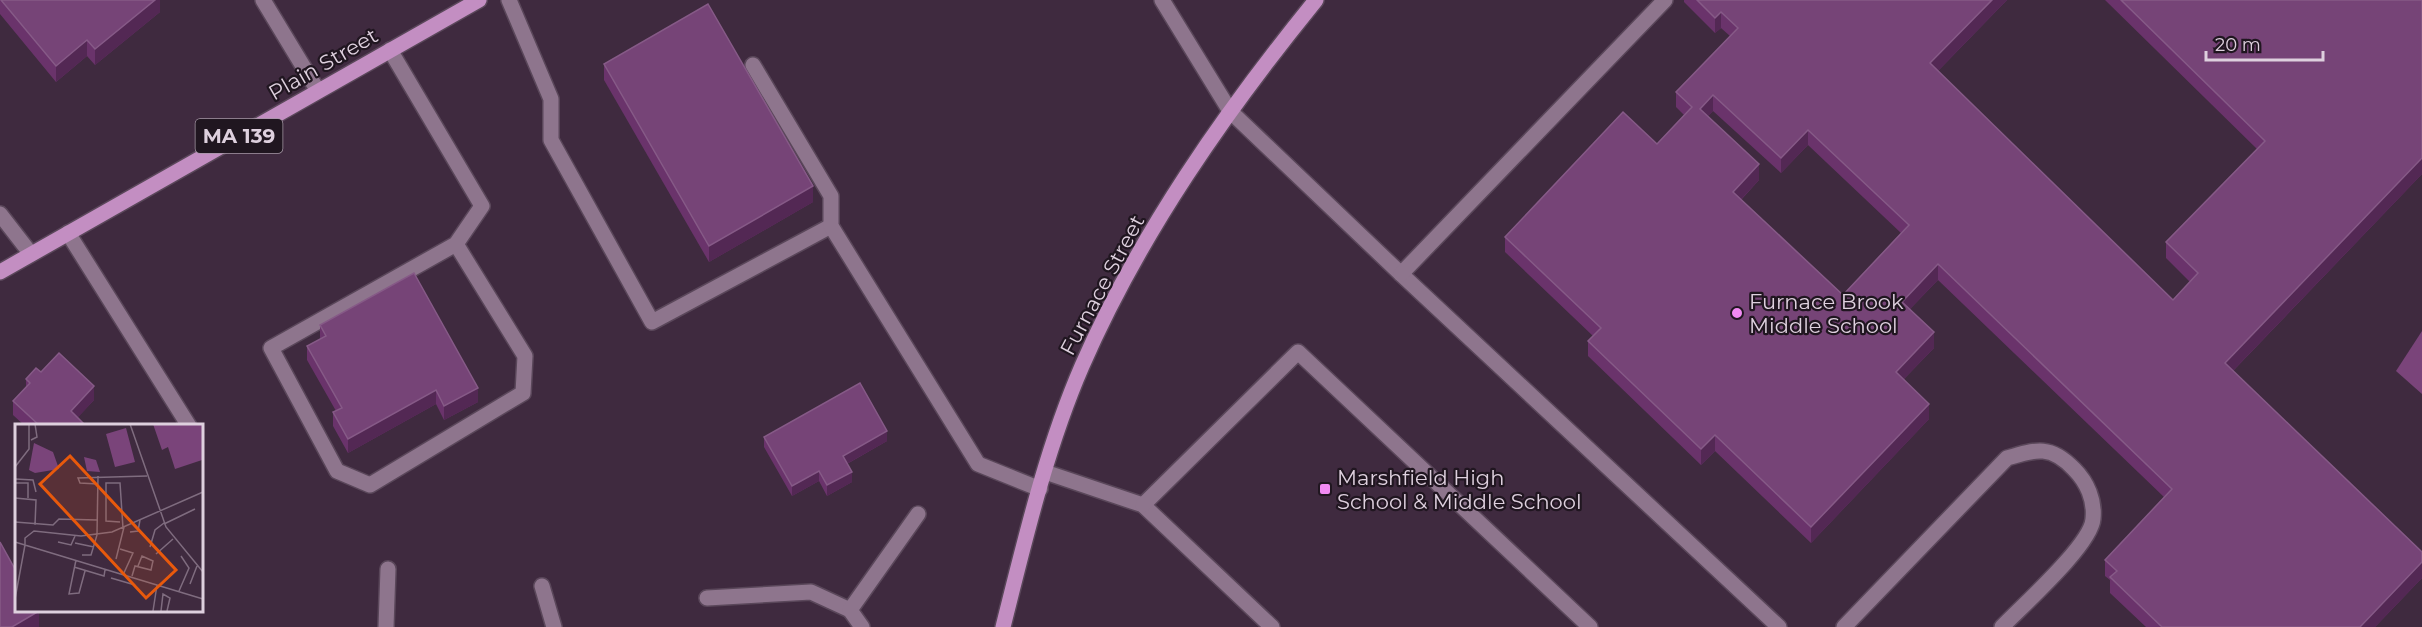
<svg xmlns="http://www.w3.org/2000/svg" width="2422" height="627" font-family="Montserrat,sans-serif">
	<rect width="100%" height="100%" fill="#3f2a3f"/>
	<!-- green -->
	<polygon fill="#7a447a" points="2422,331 2422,394 2396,371"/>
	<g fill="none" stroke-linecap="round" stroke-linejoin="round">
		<defs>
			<g id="minor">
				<polyline points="263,0 318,91"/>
				<polyline points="509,0 551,99 551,140 652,322 831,226"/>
				<polyline points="1162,0 1230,111 1401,274 1779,627"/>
				<polyline points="390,50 482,206 456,244 271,348 337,471 370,485 523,393 525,356 456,244"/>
				<polyline points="753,65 831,196 831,226 978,464 1040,489"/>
				<polyline points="0,214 31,254"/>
				<polyline points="68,233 189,426"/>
				<polyline points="1401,274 1665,0"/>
				<polyline points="1045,472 1143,505 1272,627"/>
				<polyline points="1143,505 1298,352 1590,627"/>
				<polyline points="542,586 554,627"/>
				<polyline points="707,598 811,592 850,610"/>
				<polyline points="386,627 388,569"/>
				<polyline points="862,627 850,610 918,514"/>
				<path d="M1844,627L2007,458C2037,449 2051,445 2074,469C2087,482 2095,500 2093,519C2091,545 2022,606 2002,627"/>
			</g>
			<g id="major">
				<polyline points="0,272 479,0"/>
				<path d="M1003,627C1025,540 1046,449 1082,366C1140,233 1225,112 1316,0"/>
			</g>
		</defs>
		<!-- minor casing -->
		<use href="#minor" stroke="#5a475a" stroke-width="18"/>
		<!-- major casing -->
		<use href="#major" stroke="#5a475a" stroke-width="18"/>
		<!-- minor -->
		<use href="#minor" stroke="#8e758d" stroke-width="15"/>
		<!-- major -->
		<use href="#major" stroke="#c38ec2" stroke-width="15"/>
	</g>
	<!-- wall -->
	<g fill="#6a336b" fill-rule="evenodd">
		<polygon points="0,0 160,0 160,12 95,65 87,56 56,82 0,14"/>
		<path d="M1684,0H2007L1938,71L2173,300L2190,282L2166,258V242L2257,149L2105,0H2422V174L2233,371L2422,552V578L2375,627H2146L2110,593V580L2105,576V560L2165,498L1938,280L1910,309L1934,348L1904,379L1929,419L1811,543L1715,451L1701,465L1588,356V341L1593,336L1505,252V237L1657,144L1684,115L1676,107V92L1730,36L1721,28L1715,33L1684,2ZM1713,111L1781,173L1808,145L1901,233L1843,295L1741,200L1759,180L1708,116Z"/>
		<polygon points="604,64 813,202 709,262 604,80"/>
		<polygon points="320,325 478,402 444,420 436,404 348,453 333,426 333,412 336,411 307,360 307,346 320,339"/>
		<polygon points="41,372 94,400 77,418 86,426 25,426 13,415 13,401 26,388 26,379"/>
		<polygon points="764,437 887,441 847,464 852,482 827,496 819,481 792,496 764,447"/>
	</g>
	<!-- shaded-wall -->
	<g fill="#532854">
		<polygon points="155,0 160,0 160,12 95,65 95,49"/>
		<polygon points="1992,0 2007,0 1930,79 1930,63"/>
		<polygon points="1721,12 1721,28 1715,33 1715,18"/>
		<polygon points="87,40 87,56 56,82 56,66"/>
		<polygon points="1713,95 1713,111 1700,125 1700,109"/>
		<polygon points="1808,130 1808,145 1781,173 1781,158"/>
		<polygon points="2422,158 2422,174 2225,379 2225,363"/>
		<polygon points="1759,164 1759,180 1733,208 1733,192"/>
		<polygon points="813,186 813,202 709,262 709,246"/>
		<polygon points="1938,264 1938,280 1902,317 1902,302"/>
		<polygon points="1934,332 1934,348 1896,387 1896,372"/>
		<polygon points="94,386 94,400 71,425 71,411"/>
		<polygon points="478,388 478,402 444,420 444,406"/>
		<polygon points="436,390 436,404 348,453 348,439"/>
		<polygon points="1929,404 1929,419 1811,543 1811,527"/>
		<polygon points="887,431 887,441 843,466 843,456"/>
		<polygon points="1715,435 1715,451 1701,465 1701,449"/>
		<polygon points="819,471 819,481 792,496 792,486"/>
		<polygon points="852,472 852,482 827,496 827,485"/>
		<polygon points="2422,562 2422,578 2375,627 2360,627"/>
		<polygon points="39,611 39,627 12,627"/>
	</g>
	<!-- building -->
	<g fill="#764477" stroke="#865a87" stroke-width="1.5" fill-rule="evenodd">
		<polygon points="1,0 155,0 95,49 87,40 56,66"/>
		<path d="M1697,0H1992L1930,63L2173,300L2198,273L2166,242L2265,141L2121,0H2422V158L2225,363L2422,552V562L2360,627H2162L2110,577L2117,571L2105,560L2172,489L1938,264L1902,302L1934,332L1896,372L1929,404L1811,527L1715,435L1701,449L1588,341L1601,328L1505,237L1623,112L1657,144L1692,107L1676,92L1738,28L1721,12L1715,18ZM1713,95L1781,158L1808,130L1909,225L1843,295L1733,192L1759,164L1700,109Z"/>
		<polygon points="708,4 813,186 709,246 604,64"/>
		<polygon points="414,273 478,388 444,406 436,390 348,439 333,412 342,408 307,346 326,336 320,325"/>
		<polygon points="59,353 94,386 71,411 86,426 40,426 13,401 30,383 26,379 36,368 41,372"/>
		<polygon points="860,383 887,431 843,456 852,472 827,485 819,471 792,486 764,437"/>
		<polygon points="0,542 16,571 16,610 39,610 39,611 12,627 0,627"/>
	</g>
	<!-- markers -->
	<g fill="#f28af3" stroke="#201620" stroke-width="2">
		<circle cx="1737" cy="313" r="6"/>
		<rect x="1319" y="483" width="12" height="12" rx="3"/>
	</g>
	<g text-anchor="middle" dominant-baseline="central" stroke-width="4.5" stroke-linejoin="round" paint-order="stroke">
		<!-- shield labels -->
		<rect fill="#201620" stroke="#a598a5" stroke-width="1.5" x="195.5" y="119" width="87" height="34" rx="4.5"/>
		<g font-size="20" font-weight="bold" fill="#ded0de">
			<text x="239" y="136">MA 139</text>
		</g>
		<!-- street labels -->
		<g font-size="21" fill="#ded0de" stroke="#201620">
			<text transform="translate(323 64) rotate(-30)">Plain Street</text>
			<text transform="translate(1102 285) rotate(-62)">Furnace Street</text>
		</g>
		<!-- poi labels -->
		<g font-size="21" fill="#ded0de" stroke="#201620" text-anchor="start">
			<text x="1749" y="301">Furnace Brook<tspan x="1749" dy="24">Middle School</tspan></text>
			<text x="1337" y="477">Marshfield High<tspan x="1337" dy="24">School &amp; Middle School</tspan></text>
		</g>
	</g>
	<!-- overview -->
	<g transform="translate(15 424)">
		<rect width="188" height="188" fill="#3f2a3f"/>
		<path d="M138,0H187V36L160,45L153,23L147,26ZM111,4L120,38L100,43L91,10ZM19,19L38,28L44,45L20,49L14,46ZM69,33L81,36L85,48L72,47Z" fill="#7a447a"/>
		<path fill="none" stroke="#7f6c7f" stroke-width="1.5" d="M115,0L151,103L188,148M16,16L22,13L20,0M0,43L14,25V0M0,55L18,56L21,68M83,60L65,59L63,54L132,52M0,63V59H13V74M0,74L21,76L20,101M0,98L38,101L44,95L82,96M105,98L91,97V59H105L108,104M149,100L180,85M115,108L123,107L125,96M0,118L188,175M43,118L56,121L60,112M60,119L79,123M10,121V114L19,107L66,112L97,108L188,68M135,123L140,106L149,99M105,125L118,129L108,151M141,130L158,115M67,131H76L82,111L83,52M101,135L109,103M61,136L54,170L64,169L70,147M59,143L89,152L90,146M117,152L120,142L136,146L138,137L127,132L123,142M96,154L120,161M175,160L182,142M164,167L174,144L166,132M0,175L10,121M138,187L142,161M146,187L148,170L155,174L152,187"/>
		<path fill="#e8590c" fill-opacity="0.15" stroke="#e8590c" stroke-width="3" d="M55,32L161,146L131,174L25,60Z"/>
		<rect width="188" height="188" fill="none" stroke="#ded0de" stroke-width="3"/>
	</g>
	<!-- scale -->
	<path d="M2206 51v9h117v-9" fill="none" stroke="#ded0de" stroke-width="3"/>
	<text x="2215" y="51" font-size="18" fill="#ded0de" stroke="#201620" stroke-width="4.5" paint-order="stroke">20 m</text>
</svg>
